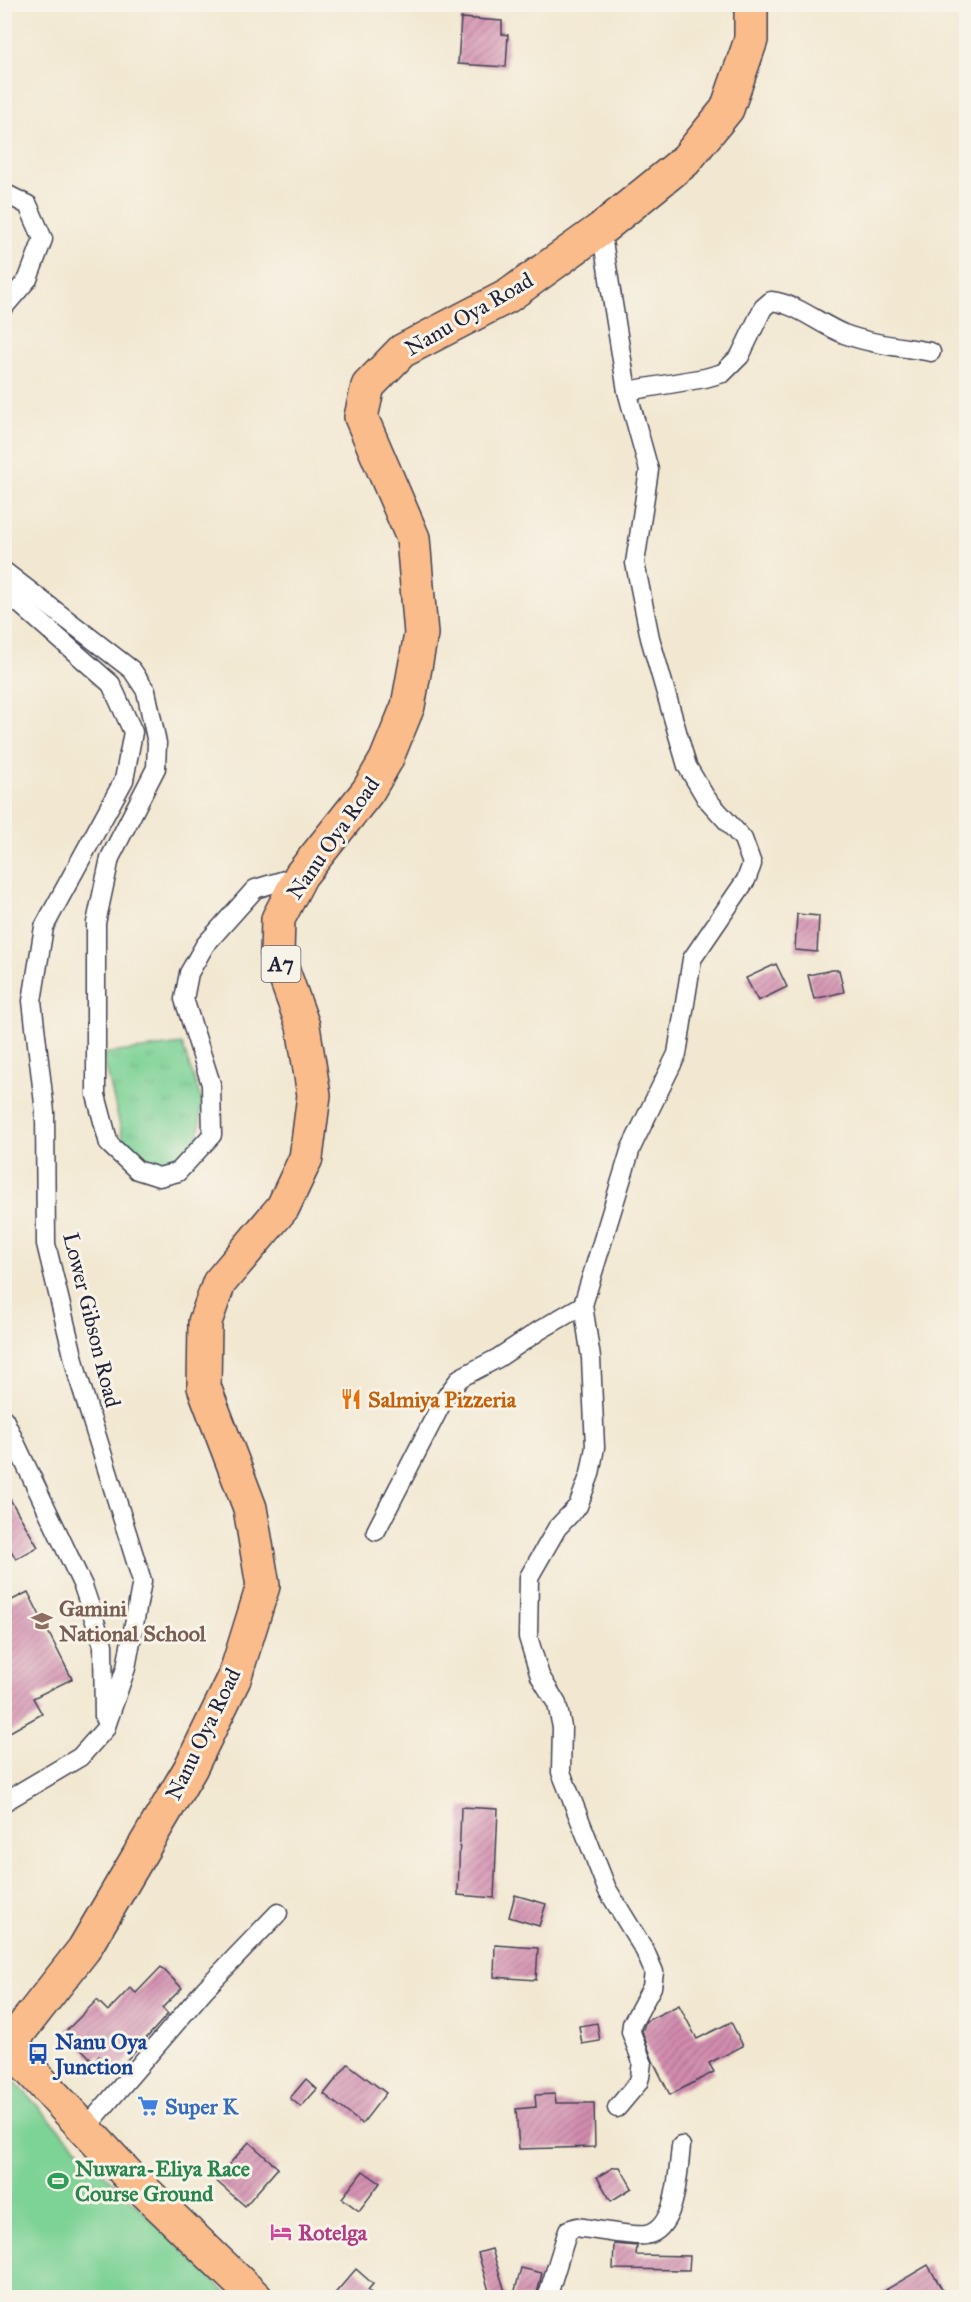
<svg xmlns="http://www.w3.org/2000/svg" width="971" height="2302" font-family="'IM FELL Great Primer',serif">
	<defs>
		<pattern id="grass-tufts" width="24" height="20" patternUnits="userSpaceOnUse" patternTransform="scale(1.5)"><rect width="24" height="20" fill="#7dd295"/><path d="M3 7l-1-3M5 7V3M7 7l1-3M15 17l-1-3M17 17v-4M19 17l1-3" fill="none" stroke="#6cb481"/></pattern>
		<pattern id="building-hatch" width="6" height="6" patternUnits="userSpaceOnUse" patternTransform="scale(1.5)"><rect width="6" height="6" fill="#d28cae"/><path d="M-1 1l2-2M0 6l6-6M5 7l2-2" fill="none" stroke="#aa728f"/></pattern>
	</defs>
	<rect width="100%" height="100%" fill="#f7f3e8"/>
	<filter id="ink" filterUnits="userSpaceOnUse"><feTurbulence type="fractalNoise" baseFrequency=".0167" numOctaves="2"/><feDisplacementMap in="SourceGraphic" scale="12" xChannelSelector="R" yChannelSelector="G"/><feConvolveMatrix kernelMatrix="1 2 1 2 8 2 1 2 1" color-interpolation-filters="sRGB"/></filter>
	<filter id="wash" filterUnits="userSpaceOnUse"><feTurbulence type="fractalNoise" baseFrequency=".008" numOctaves="4" result="noise"/><feDisplacementMap in="SourceGraphic" scale="24" xChannelSelector="R" yChannelSelector="G"/><feGaussianBlur stdDeviation="1.35" result="paint"/><feColorMatrix in="noise" values="0 0 0 0 0 0 0 0 0 0 0 0 0 0 0 0 0 1.4 0 .05"/><feComposite in="paint" operator="in"/></filter>
	<g filter="url(#wash)">
		<rect width="100%" height="100%" fill="#f2e8d1"/>
		<!-- grass -->
		<polygon fill="url(#grass-tufts)" stroke="#507a68" stroke-width="1.5" points="182,1044 202,1102 198,1141 164,1168 125,1147 103,1054"/>
		<!-- pitch -->
		<polygon fill="#7dd295" stroke="#507a68" stroke-width="1.5" points="4,2070 61,2131 230,2297 5,2297"/>
		<g id="blocks">
			<!-- building -->
			<g fill="url(#building-hatch)">
				<polygon points="461,18 502,21 502,34 508,35 506,67 458,64"/>
				<polygon points="797,914 819,916 817,952 795,950"/>
				<polygon points="776,964 787,987 758,1001 746,978"/>
				<polygon points="832,970 839,970 844,992 814,999 808,975"/>
				<polygon points="4,1489 38,1547 16,1559 4,1539"/>
				<polygon points="28,1592 72,1679 33,1698 42,1714 10,1732 4,1722 4,1604"/>
				<polygon points="461,1807 498,1809 494,1898 458,1895"/>
				<polygon points="515,1895 546,1904 539,1926 509,1917"/>
				<polygon points="495,1945 538,1948 536,1980 494,1977"/>
				<polygon points="161,1967 182,1988 162,2008 168,2014 116,2072 99,2056 94,2062 65,2032 97,2000 108,2011 130,1988 136,1993"/>
				<polygon points="679,2005 697,2039 731,2022 743,2046 709,2063 714,2072 670,2095 653,2061 642,2031 646,2021"/>
				<polygon points="597,2023 600,2041 582,2044 579,2026"/>
				<polygon points="348,2064 386,2093 362,2124 324,2094"/>
				<polygon points="306,2079 317,2089 301,2107 290,2098"/>
				<polygon points="555,2094 556,2103 594,2103 595,2147 519,2149 516,2109 536,2107 535,2095"/>
				<polygon points="249,2142 278,2168 245,2206 215,2180"/>
				<polygon points="614,2167 620,2167 632,2188 611,2201 597,2177"/>
				<polygon points="363,2171 380,2183 359,2211 342,2198"/>
				<polygon points="614,2244 637,2246 636,2255 690,2256 689,2270 613,2269"/>
				<polygon points="492,2249 507,2298 491,2298 478,2253"/>
				<polygon points="928,2265 947,2298 872,2298"/>
				<polygon points="521,2268 542,2273 536,2298 513,2298"/>
				<polygon points="356,2269 373,2284 368,2290 376,2298 331,2298"/>
			</g>
		</g>
	</g>
	<g filter="url(#ink)">
		<use href="#blocks" fill-opacity="0" stroke="#414052" stroke-width="1.5"/>
		<g fill="none" stroke-linecap="round" stroke-linejoin="round">
			<defs>
				<g id="street">
					<polyline points="4,193 28,205 43,239 28,279 4,307"/>
					<path d="M627,391L705,378L723,373L740,356L763,308L771,301C798,304 819,324 844,334C871,344 902,347 931,352"/>
					<polyline points="4,571 132,670 146,691 157,743 156,768 110,858 96,923 96,1095 109,1144 137,1170 159,1177 178,1172 212,1135 211,1084 184,999 189,973 205,945 255,889 301,875"/>
					<polyline points="4,590 111,684 133,732 124,780 44,927 32,1001 45,1112 46,1244 78,1376 142,1581 126,1668 105,1729 80,1757 4,1802"/>
					<polyline points="583,1305 591,1358 595,1447 590,1474 578,1506 557,1528 529,1577 528,1637 540,1676 557,1704 562,1727 561,1772 607,1889 645,1951 654,1972 652,1987 632,2024 631,2032 642,2062 640,2077 638,2083 617,2108"/>
					<polyline points="4,1419 83,1586 103,1645 104,1718"/>
					<polyline points="376,1531 443,1401 460,1378 498,1358 540,1330 583,1305 631,1148 677,1054 692,959 746,880 752,864 743,839 706,798 687,766 650,638 635,563 649,470 627,391 601,229"/>
					<polyline points="85,2129 205,1989 278,1913"/>
					<path d="M547,2298L568,2230L577,2227C591,2229 634,2237 646,2235C677,2229 678,2171 681,2146"/>
				</g>
				<g id="highway">
					<polyline points="4,2042 129,2176 256,2298"/>
					<polyline points="8,2046 84,1949 190,1769 234,1679 263,1586 250,1508 204,1387 205,1322 219,1283 283,1207 306,1158 314,1095 303,1026 277,954 278,919 301,875 368,791 386,760 408,706 421,634 413,538 361,417 368,386 402,351 508,296 601,229 685,161 727,109 751,40 751,4"/>
				</g>
			</defs>
			<!-- street casing -->
			<use href="#street" stroke="#414052" stroke-width="21"/>
			<!-- highway casing -->
			<use href="#highway" stroke="#414052" stroke-width="36"/>
			<!-- street -->
			<use href="#street" stroke="#fff" stroke-width="18"/>
			<!-- highway -->
			<use href="#highway" stroke="#f9bc8a" stroke-width="33"/>
		</g>
	</g>
	<!-- icons -->
	<defs>
		<symbol id="restaurant-bare" viewBox="-9 -9 18 18"><path d="M-5-6h1v4h1v-4h1v4h1v-4h1v5L-1.5 .5V6h-2V.5L-5-1ZM5-6V6H3V1.5H1.5Q1.5-4 5-6Z" fill="#e8710a" stroke="#f7f3e8" stroke-width="2.5" paint-order="stroke"/></symbol>
		<symbol id="school-bare" viewBox="-9 -9 18 18"><path d="M0-5L7-2L0 1L-7-2ZM-4 1L0 2.5L4 1V4Q0 6-4 4Z" fill="#8d6e63" stroke="#f7f3e8" stroke-width="2.5" paint-order="stroke"/></symbol>
		<symbol id="bus-bare" viewBox="-9 -9 18 18"><path d="M-5-6H5V4H4V6H2V4H-2V6H-4V4H-5ZM-3.5-4V0h7V-4ZM-3.5 1.2v1.5H-2V1.2ZM2 1.2v1.5H3.5V1.2Z" fill="#1a4fb4" stroke="#f7f3e8" stroke-width="2.5" paint-order="stroke"/></symbol>
		<symbol id="supermarket-bare" viewBox="-9 -9 18 18"><path d="M-6-5.5h2.5l.6 2H6L4.5 2H-2.5L-4.4-4H-6ZM-1.5 3.2a1.3 1.3 0 1 0 .1 0ZM3 3.2a1.3 1.3 0 1 0 .1 0Z" fill="#3f7fe0" stroke="#f7f3e8" stroke-width="2.5" paint-order="stroke"/></symbol>
		<symbol id="stadium-bare" viewBox="-9 -9 18 18"><path d="M0-5a6.5 5 0 1 0 0 10a6.5 5 0 1 0 0-10ZM-3.5-1.8h7v3.6h-7Z" fill="#2e9e5b" stroke="#f7f3e8" stroke-width="2.5" paint-order="stroke"/></symbol>
		<symbol id="hotel-bare" viewBox="-9 -9 18 18"><path d="M-6-4.5h1.5V1H6V5H4.5V3h-9V5H-6ZM-4 0a1.8 1.8 0 1 1 3.6 0ZM.5 0V-2.5h3Q6-2.5 6 0Z" fill="#d1479c" stroke="#f7f3e8" stroke-width="2.5" paint-order="stroke"/></symbol>
	</defs>
	<g fill-rule="evenodd">
		<use href="#restaurant-bare" x="336" y="1384" width="30" height="30"/>
		<use href="#school-bare" x="27" y="1606" width="30" height="30"/>
		<use href="#bus-bare" x="23" y="2039" width="30" height="30"/>
		<use href="#supermarket-bare" x="133" y="2091" width="30" height="30"/>
		<use href="#stadium-bare" x="43" y="2166" width="30" height="30"/>
		<use href="#hotel-bare" x="266" y="2217" width="30" height="30"/>
	</g>
	<g text-anchor="middle" dominant-baseline="central" stroke-width="6" stroke-linejoin="round" paint-order="stroke">
		<!-- shield labels -->
		<rect fill="#f7f3e8" stroke="#62616f" stroke-width="1.5" x="261.5" y="946" width="39" height="36" rx="4.5"/>
		<g font-size="21" font-weight="bold" fill="#22223b">
			<text x="281" y="964">A7</text>
		</g>
		<!-- street labels -->
		<g font-size="22" fill="#22223b" stroke="#f7f3e8">
			<text transform="translate(469 314) rotate(-30)">Nanu Oya Road</text>
			<text transform="translate(333 838) rotate(-55)">Nanu Oya Road</text>
			<text transform="translate(92 1320) rotate(76)">Lower Gibson Road</text>
			<text transform="translate(203 1734) rotate(-64)">Nanu Oya Road</text>
		</g>
		<!-- food labels -->
		<g font-size="22" font-weight="bold" fill="#c56008" stroke="#f7f3e8" text-anchor="start">
			<text x="368" y="1399">Salmiya Pizzeria</text>
		</g>
		<!-- education labels -->
		<g font-size="22" font-weight="bold" fill="#785e54" stroke="#f7f3e8" text-anchor="start">
			<text x="59" y="1608">Gamini<tspan x="59" dy="25">National School</tspan></text>
		</g>
		<!-- transit labels -->
		<g font-size="22" font-weight="bold" fill="#164399" stroke="#f7f3e8" text-anchor="start">
			<text x="55" y="2041">Nanu Oya<tspan x="55" dy="25">Junction</tspan></text>
		</g>
		<!-- shop labels -->
		<g font-size="22" font-weight="bold" fill="#366cbe" stroke="#f7f3e8" text-anchor="start">
			<text x="165" y="2106">Super K</text>
		</g>
		<!-- leisure labels -->
		<g font-size="22" font-weight="bold" fill="#27864d" stroke="#f7f3e8" text-anchor="start">
			<text x="75" y="2168">Nuwara-Eliya Race<tspan x="75" dy="25">Course Ground</tspan></text>
		</g>
		<!-- hotel labels -->
		<g font-size="22" font-weight="bold" fill="#b23c85" stroke="#f7f3e8" text-anchor="start">
			<text x="298" y="2232">Rotelga</text>
		</g>
	</g>
	<!-- margin -->
	<rect width="971" height="2302" fill="none" stroke="#f7f3e8" stroke-width="24"/>
</svg>
